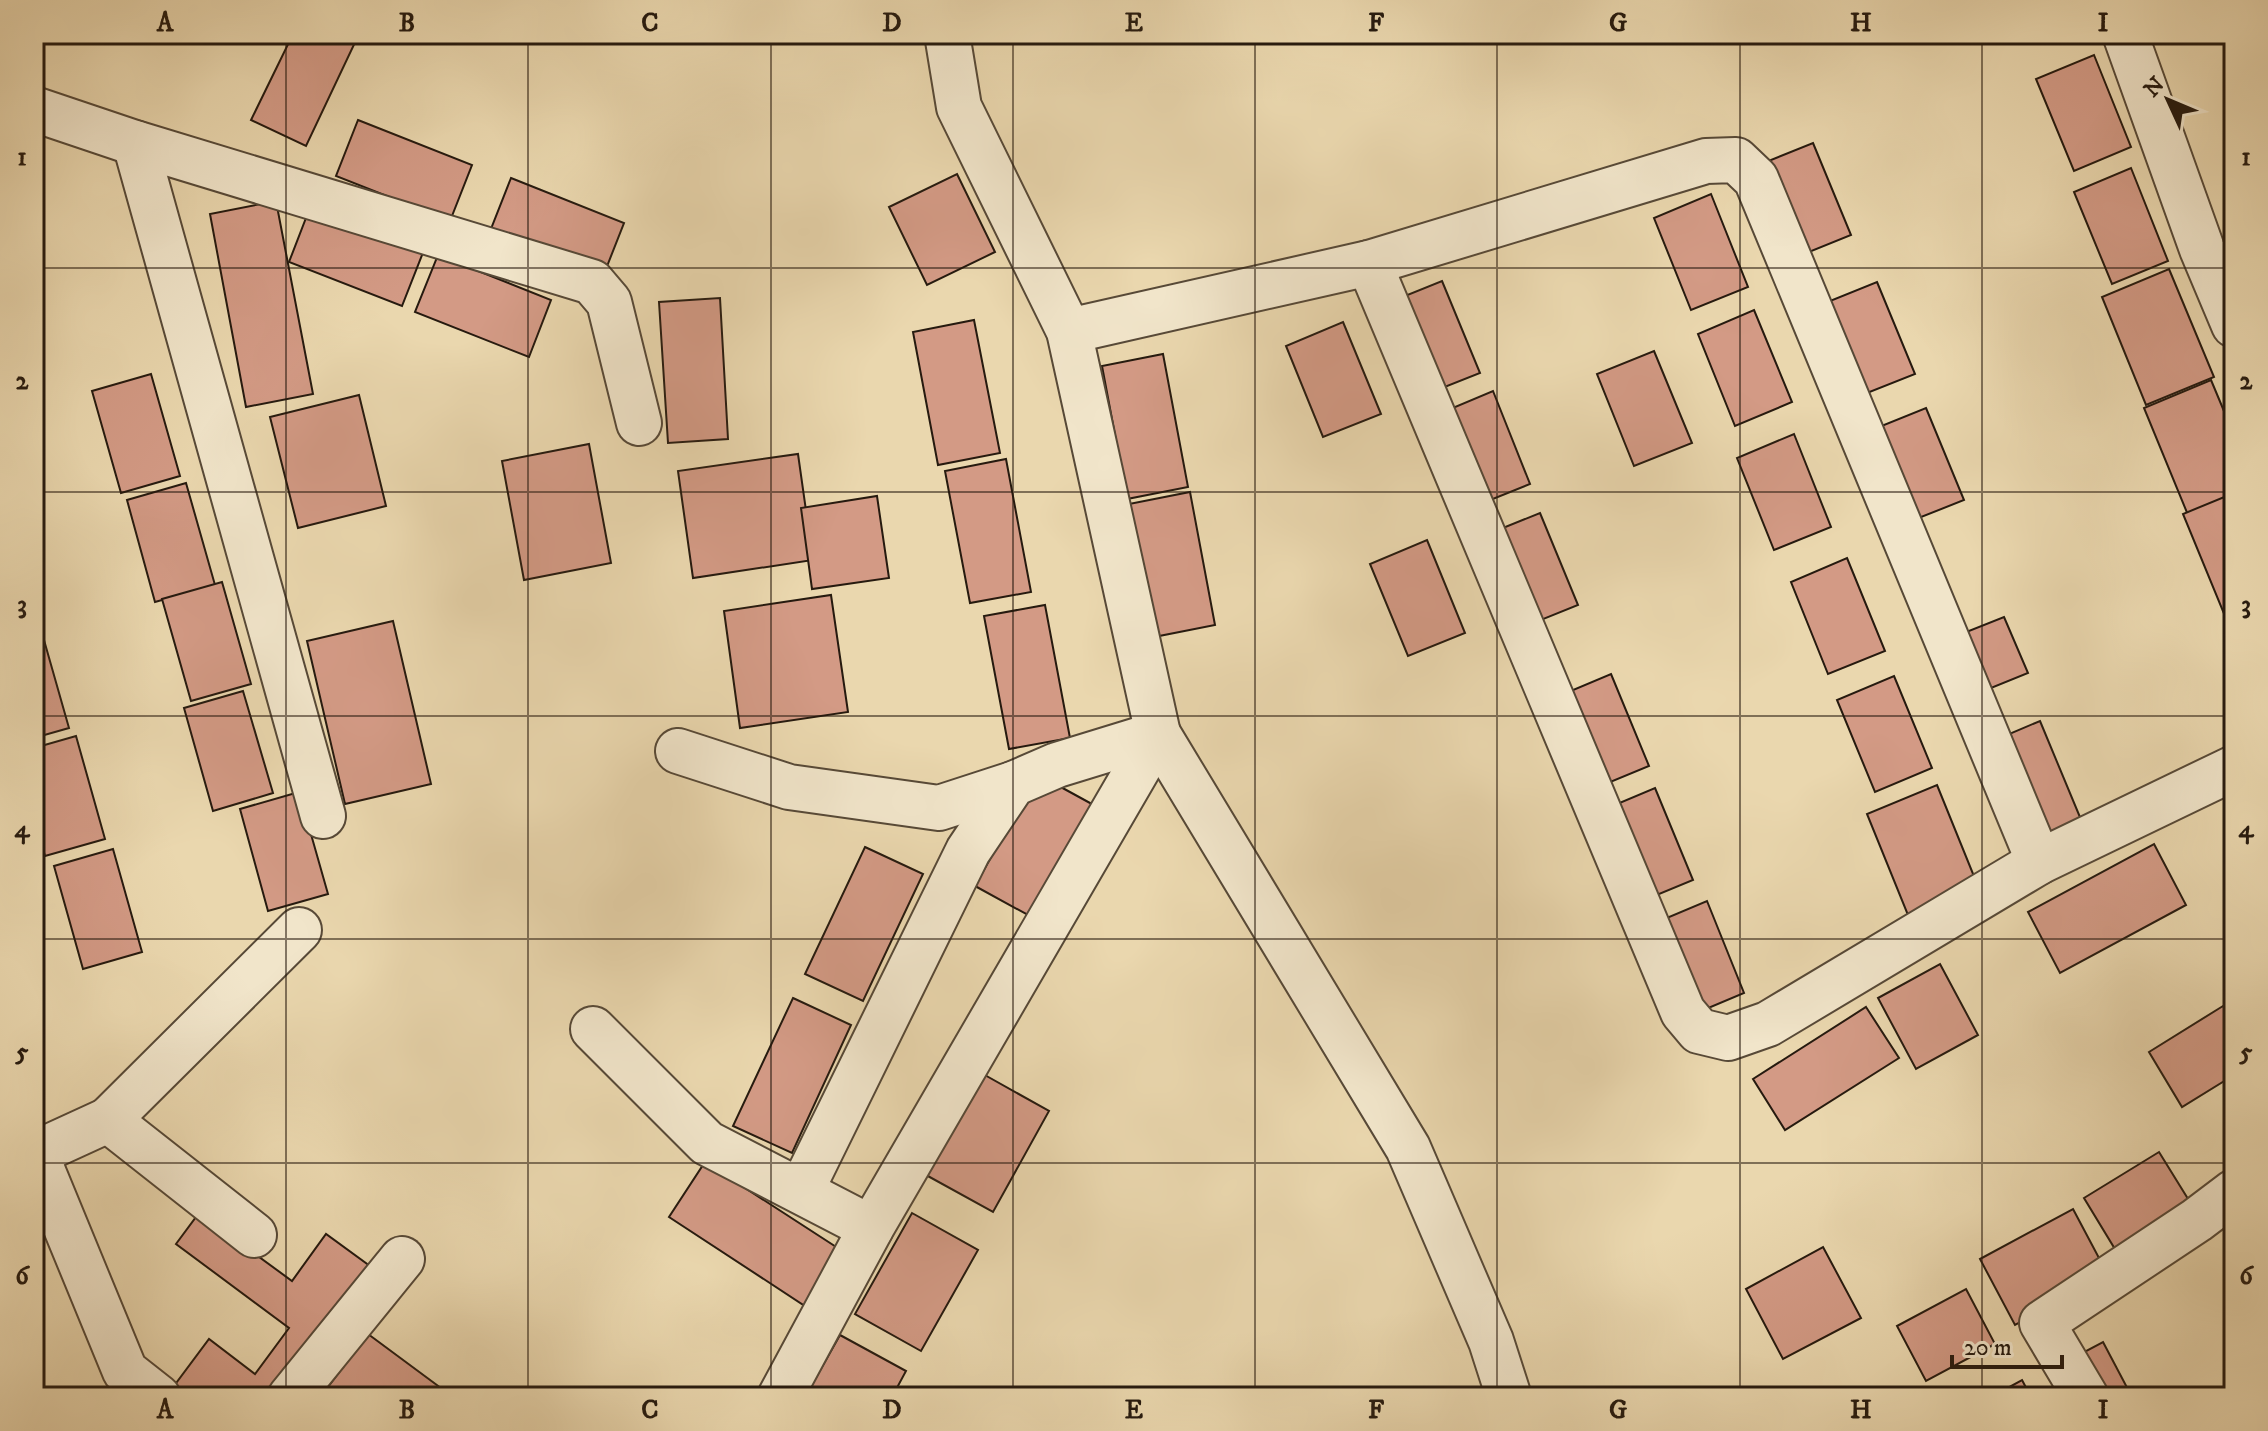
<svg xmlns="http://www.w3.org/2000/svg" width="2268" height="1431" font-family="'IM FELL DW Pica',serif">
	<rect width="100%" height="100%" fill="#ead7ae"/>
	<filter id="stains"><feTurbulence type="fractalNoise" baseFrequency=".0025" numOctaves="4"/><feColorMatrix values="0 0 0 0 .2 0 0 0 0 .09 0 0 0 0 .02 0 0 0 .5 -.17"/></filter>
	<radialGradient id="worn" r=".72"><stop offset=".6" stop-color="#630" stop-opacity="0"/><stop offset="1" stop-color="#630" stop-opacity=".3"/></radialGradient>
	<!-- building -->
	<g fill="#d39a85" stroke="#261a0f" stroke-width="2">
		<polygon points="34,34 49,34 51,37 34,51"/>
		<polygon points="293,34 359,34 306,146 251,120"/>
		<polygon points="2094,55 2131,147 2074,171 2036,79"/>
		<polygon points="358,120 472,165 450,221 336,176"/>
		<polygon points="1813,143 1851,235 1794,258 1756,166"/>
		<polygon points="2131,168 2168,261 2112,284 2074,192"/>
		<polygon points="957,174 995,252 927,285 889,207"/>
		<polygon points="511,178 624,223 602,279 489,234"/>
		<polygon points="1711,194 1748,287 1691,310 1654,218"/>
		<polygon points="276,201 313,394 246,407 210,214"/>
		<polygon points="311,205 424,250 402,306 289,262"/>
		<polygon points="438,255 551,300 529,357 415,312"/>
		<polygon points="2169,269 2214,377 2146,405 2102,297"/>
		<polygon points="1442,281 1480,373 1422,396 1385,304"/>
		<polygon points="1877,282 1915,374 1857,397 1820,305"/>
		<polygon points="720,298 728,439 668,443 659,302"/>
		<polygon points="1754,310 1792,402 1735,426 1698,334"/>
		<polygon points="974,320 1000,453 938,465 913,332"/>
		<polygon points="1343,322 1381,414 1323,437 1286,346"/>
		<polygon points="1654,351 1692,443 1634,466 1597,374"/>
		<polygon points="1163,354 1188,487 1127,499 1102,366"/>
		<polygon points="151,374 180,476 121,493 92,391"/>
		<polygon points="2211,380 2234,435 2234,496 2188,515 2144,408"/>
		<polygon points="1493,391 1530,484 1473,507 1436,415"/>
		<polygon points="359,395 386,506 298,528 270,417"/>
		<polygon points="1926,408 1964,500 1906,523 1869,431"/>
		<polygon points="1794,434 1831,527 1774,550 1737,458"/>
		<polygon points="589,444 611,563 524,580 502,461"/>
		<polygon points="798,454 813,560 693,578 678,471"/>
		<polygon points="1006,459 1031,592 970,603 945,471"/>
		<polygon points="186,483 215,585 155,602 127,500"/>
		<polygon points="1190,492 1215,625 1154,637 1129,504"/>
		<polygon points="2234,493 2234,618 2227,621 2183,514"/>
		<polygon points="877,496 889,578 812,589 801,508"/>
		<polygon points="1540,513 1578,605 1521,628 1483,536"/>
		<polygon points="1427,540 1465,633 1408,656 1370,564"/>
		<polygon points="1847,558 1885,651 1828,674 1791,582"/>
		<polygon points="222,582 251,684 191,701 162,599"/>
		<polygon points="831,595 848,712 740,728 724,611"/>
		<polygon points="1045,605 1070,738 1009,749 984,616"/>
		<polygon points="2004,617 2028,673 1959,701 1936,644"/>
		<polygon points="2234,620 2234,644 2226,623"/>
		<polygon points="393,621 431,784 345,804 307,641"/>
		<polygon points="40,626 69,728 34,738 34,627"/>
		<polygon points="1611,674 1649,766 1591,790 1554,698"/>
		<polygon points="1894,676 1932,768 1875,792 1837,700"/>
		<polygon points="243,691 273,793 213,811 184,708"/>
		<polygon points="2040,721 2082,822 2028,843 1988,743"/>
		<polygon points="76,736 105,839 45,856 34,816 34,748"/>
		<polygon points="1037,774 1101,809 1039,921 975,886"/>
		<polygon points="1937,785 1982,896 1912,925 1867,814"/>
		<polygon points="1655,788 1693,880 1635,904 1598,812"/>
		<polygon points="299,792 328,894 268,911 240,809"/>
		<polygon points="2154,844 2186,905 2060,973 2028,912"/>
		<polygon points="865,847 923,874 863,1001 805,974"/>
		<polygon points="113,849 142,952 83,969 54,866"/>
		<polygon points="1707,901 1744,993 1687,1017 1650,925"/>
		<polygon points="1940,964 1978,1035 1916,1069 1878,998"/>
		<polygon points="793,998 851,1025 792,1153 733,1126"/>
		<polygon points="2223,1006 2234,1023 2234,1075 2182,1107 2149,1052"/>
		<polygon points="1866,1007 1899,1058 1785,1130 1753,1079"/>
		<polygon points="983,1074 1049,1111 993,1212 926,1175"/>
		<polygon points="2159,1152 2193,1207 2118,1254 2084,1198"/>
		<polygon points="705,1162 847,1254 811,1310 669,1217"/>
		<polygon points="2073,1209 2108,1275 2015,1325 1980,1259"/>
		<polygon points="199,1213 292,1281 326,1234 374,1269 280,1397 173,1397 168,1394 209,1339 255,1374 289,1328 176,1244"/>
		<polygon points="912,1213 978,1250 921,1351 855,1314"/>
		<polygon points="1823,1247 1861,1318 1783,1359 1746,1289"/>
		<polygon points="1966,1289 1995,1344 1926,1381 1897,1326"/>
		<polygon points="368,1334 453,1397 342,1397 328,1387"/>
		<polygon points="840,1335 906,1371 892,1397 805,1397"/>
		<polygon points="2103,1342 2132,1397 2072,1397 2056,1367"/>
		<polygon points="2022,1380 2031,1397 1991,1397"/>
	</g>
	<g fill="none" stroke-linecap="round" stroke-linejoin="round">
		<defs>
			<g id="minor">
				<polyline points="2125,34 2202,249 2234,325"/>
				<polyline points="34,109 135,143 592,282 609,302 639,423"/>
				<polyline points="135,143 323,816"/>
				<polyline points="1369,263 1683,1012 1699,1031 1728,1038 1768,1024 2039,862 2234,768"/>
				<polyline points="1069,331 1369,263 1706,161 1736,160 1756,179 2039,862"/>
				<polyline points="678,751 789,787 939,808 1013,784"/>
				<polyline points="593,1029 707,1143 871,1228"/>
				<polyline points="108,1120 299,930"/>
				<polyline points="34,1150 125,1371 158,1397"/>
				<polyline points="36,1153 108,1120 254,1235"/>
				<polyline points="801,1191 968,851 1013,784 1057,765 1158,734 1408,1148 1491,1341 1509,1397"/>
				<polyline points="290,1397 402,1259"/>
				<polyline points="780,1397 871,1228 1158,734 1069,331 959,107 947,34"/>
				<polyline points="2086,1397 2042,1323 2197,1220 2234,1192"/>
			</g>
		</defs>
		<!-- minor casing -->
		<use href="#minor" stroke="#574937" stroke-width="48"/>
		<!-- minor -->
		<use href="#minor" stroke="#f1e5ca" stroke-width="44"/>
	</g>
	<!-- grid -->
	<path fill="none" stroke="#261a0f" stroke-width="2" stroke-opacity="0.55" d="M286,34V1397M528,34V1397M771,34V1397M1013,34V1397M1255,34V1397M1497,34V1397M1740,34V1397M1982,34V1397M34,268H2234M34,492H2234M34,716H2234M34,939H2234M34,1163H2234"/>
	<!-- margin -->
	<rect width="2268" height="1431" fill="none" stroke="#ead7ae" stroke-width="88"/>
	<!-- north arrow -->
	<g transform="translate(2168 100) rotate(314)" stroke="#f1e5ca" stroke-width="6" paint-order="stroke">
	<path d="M0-6L14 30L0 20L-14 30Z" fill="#261a0f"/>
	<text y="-12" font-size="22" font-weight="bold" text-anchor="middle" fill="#261a0f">N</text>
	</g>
	<!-- scale -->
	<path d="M1952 1355v12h110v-12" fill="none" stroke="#261a0f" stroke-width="4"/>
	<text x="1964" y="1355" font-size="24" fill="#261a0f" stroke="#f1e5ca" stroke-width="6" paint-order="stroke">20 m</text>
	<rect x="44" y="44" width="2180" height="1343" fill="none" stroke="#261a0f" stroke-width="3"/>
	<g font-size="26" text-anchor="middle" font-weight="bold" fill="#261a0f">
		<text x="165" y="31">A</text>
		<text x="407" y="31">B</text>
		<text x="650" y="31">C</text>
		<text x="892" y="31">D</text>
		<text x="1134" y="31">E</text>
		<text x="1376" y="31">F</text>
		<text x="1618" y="31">G</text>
		<text x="1861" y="31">H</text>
		<text x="2103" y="31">I</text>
		<text x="22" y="165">1</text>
		<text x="2246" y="165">1</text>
		<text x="22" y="389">2</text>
		<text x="2246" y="389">2</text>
		<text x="22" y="613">3</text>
		<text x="2246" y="613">3</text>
		<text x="22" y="837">4</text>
		<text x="2246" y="837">4</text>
		<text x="22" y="1060">5</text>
		<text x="2246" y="1060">5</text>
		<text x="22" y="1284">6</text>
		<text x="2246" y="1284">6</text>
		<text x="165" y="1418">A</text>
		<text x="407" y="1418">B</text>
		<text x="650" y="1418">C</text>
		<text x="892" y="1418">D</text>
		<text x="1134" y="1418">E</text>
		<text x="1376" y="1418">F</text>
		<text x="1618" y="1418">G</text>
		<text x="1861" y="1418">H</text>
		<text x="2103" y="1418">I</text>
	</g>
	<rect width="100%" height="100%" filter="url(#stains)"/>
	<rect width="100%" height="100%" fill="url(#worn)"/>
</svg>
